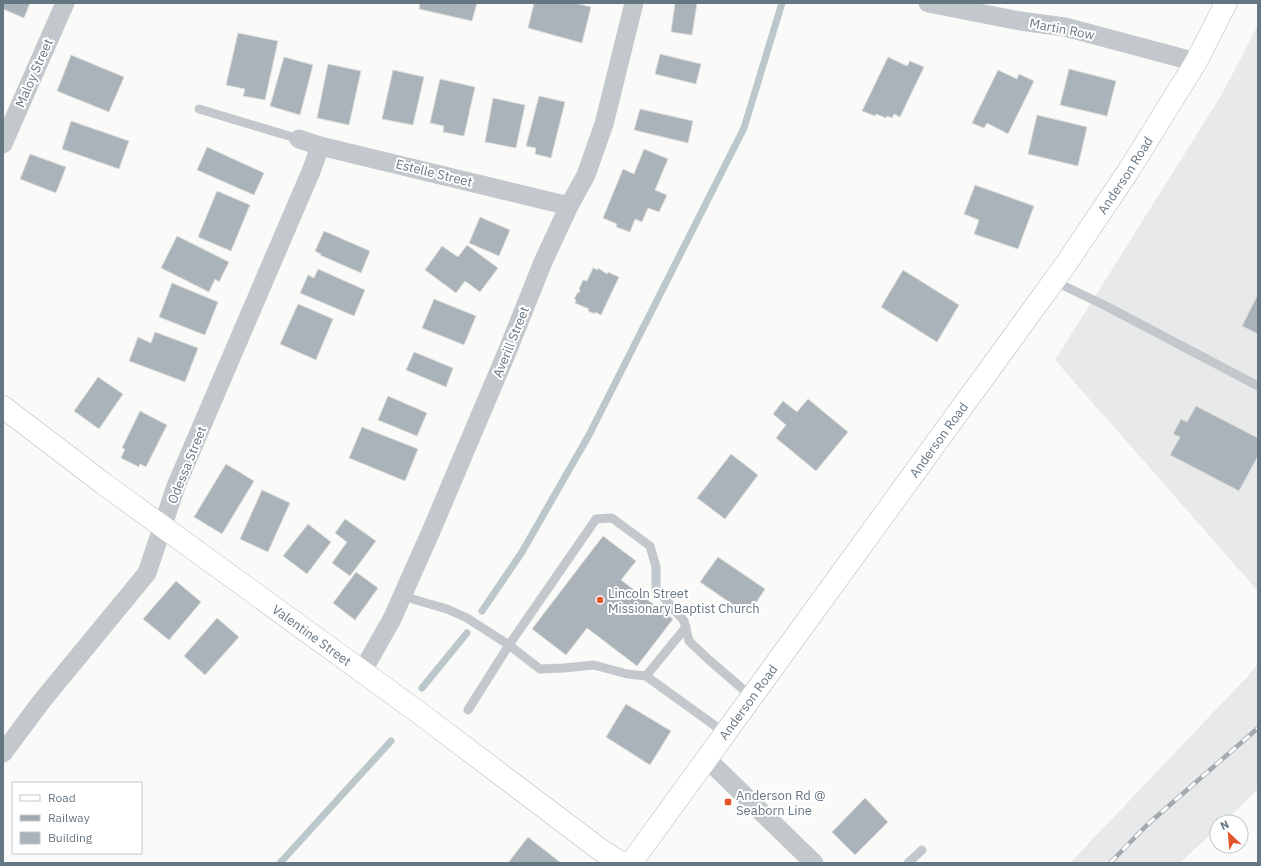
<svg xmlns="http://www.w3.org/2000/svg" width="1261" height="866" font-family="'IBM Plex Sans',sans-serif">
	<rect width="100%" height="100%" fill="#fafaf8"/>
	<!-- built -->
	<g fill="#e8e9e9">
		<polygon points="1258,25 1258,591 1055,360 1221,96"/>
		<polygon points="1258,664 1258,789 1224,822 1217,822 1217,828 1180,863 1070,863 1248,676"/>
	</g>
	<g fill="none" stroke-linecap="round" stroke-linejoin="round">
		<!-- stream -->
		<g stroke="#bbc7cb" stroke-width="7">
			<polyline points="482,611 522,552 589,435 744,128 782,3"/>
			<polyline points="422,688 467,633"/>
			<polyline points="280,863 391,741"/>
		</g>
	</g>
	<!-- building -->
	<g fill="#aab3b9" stroke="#dcdcda">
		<polygon points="3,3 30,3 24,18 3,9"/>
		<polygon points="420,3 477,3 472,21 419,9"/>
		<polygon points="534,3 575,3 591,7 582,43 528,28"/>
		<polygon points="675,3 697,3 692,35 671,32"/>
		<polygon points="238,33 278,41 265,100 243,96 245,89 226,85"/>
		<polygon points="660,54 701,64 696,84 655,74"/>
		<polygon points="71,55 124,77 109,112 57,91"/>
		<polygon points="284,57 313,65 300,115 270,106"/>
		<polygon points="888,57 907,66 910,61 924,67 900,117 894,114 892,118 887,116 886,118 876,114 875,116 862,111"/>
		<polygon points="328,64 361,71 349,125 317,118"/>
		<polygon points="1069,69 1116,81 1107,116 1060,105"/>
		<polygon points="393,70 424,77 413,125 382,119"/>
		<polygon points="998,70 1017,79 1019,74 1034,81 1008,134 987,123 984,128 972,123"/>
		<polygon points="440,79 475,87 464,136 443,132 444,126 430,123"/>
		<polygon points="539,96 565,102 551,158 535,154 536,148 526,146"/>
		<polygon points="493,98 525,105 516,148 485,142"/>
		<polygon points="640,109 693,121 688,143 634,130"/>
		<polygon points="1037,115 1087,127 1078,166 1028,154"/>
		<polygon points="71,121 129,141 119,169 62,149"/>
		<polygon points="207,147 264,173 254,195 197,170"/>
		<polygon points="644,149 668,159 655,190 667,195 659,212 648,208 642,222 635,219 630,232 616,227 617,224 603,218 623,169 634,174"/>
		<polygon points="30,154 66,167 56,193 20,179"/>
		<polygon points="975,185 1034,206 1018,249 974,234 979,220 964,214"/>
		<polygon points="217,191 250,205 231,251 198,237"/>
		<polygon points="480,217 510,230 499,256 469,243"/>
		<polygon points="324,231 370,251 361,273 320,255 321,254 315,251"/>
		<polygon points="177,236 229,262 219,282 215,279 209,292 161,268"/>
		<polygon points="467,245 498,268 480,292 465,281 456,293 425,270 442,246 458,257"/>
		<polygon points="593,268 598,270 598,268 607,274 608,272 619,277 601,315 595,312 595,314 588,311 589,309 575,303 576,300 574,299 578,292 579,293 580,290 579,289 583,280 587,281"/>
		<polygon points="318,269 365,290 354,316 300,293 308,275 314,278"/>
		<polygon points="903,270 959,305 937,342 881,307"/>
		<polygon points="172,283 218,302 205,335 159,317"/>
		<polygon points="1258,294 1258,334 1242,326"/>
		<polygon points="434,299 476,316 464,345 422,328"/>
		<polygon points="298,304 333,319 316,360 280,344"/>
		<polygon points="155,332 198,348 185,382 129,361 138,337 151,343"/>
		<polygon points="414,352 453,368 446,387 406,370"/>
		<polygon points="98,377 123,394 99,429 74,411"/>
		<polygon points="388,396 427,413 417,436 378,420"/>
		<polygon points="808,399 848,432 816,471 776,438 786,425 773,414 783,401 797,412"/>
		<polygon points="1196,406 1258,438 1258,456 1239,491 1170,455 1180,437 1173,434 1181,419 1187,422"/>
		<polygon points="140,411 167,425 146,467 140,464 139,467 121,458 125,449 122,448"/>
		<polygon points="362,427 418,449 405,481 349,458"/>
		<polygon points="731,454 758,475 725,519 697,498"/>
		<polygon points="226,464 254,481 222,534 194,517"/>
		<polygon points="262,490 290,503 268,552 240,539"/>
		<polygon points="345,519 376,541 350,576 332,563 347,542 335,533"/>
		<polygon points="308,524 331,542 307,574 283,556"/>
		<polygon points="603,536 636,561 621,580 673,619 637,666 587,628 566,655 532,629"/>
		<polygon points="718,557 765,589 748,615 700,582"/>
		<polygon points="356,572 378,588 355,620 333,603"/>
		<polygon points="176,581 201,602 169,640 143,619"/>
		<polygon points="217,618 239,637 205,675 184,656"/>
		<polygon points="626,704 671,731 650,765 606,737"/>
		<polygon points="865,798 888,822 855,855 832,832"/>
		<polygon points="528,837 561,863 508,863"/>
	</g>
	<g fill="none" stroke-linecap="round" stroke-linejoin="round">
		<defs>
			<g id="secondary">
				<path id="s1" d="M3,407L104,484L418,712L598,848L621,863"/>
				<path id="s2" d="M631,863L1066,264L1129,170L1196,62L1226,3"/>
			</g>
		</defs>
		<!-- secondary casing -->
		<use href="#secondary" stroke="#b3babf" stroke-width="23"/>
		<!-- lane -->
		<g stroke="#c3c8cc" stroke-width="9">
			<polyline points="199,109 299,139"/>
			<polyline points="1054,281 1106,306 1258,386"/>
			<polyline points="402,596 447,609 467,618 509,645 468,710"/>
			<polyline points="646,676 686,627"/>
			<polyline points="725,733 646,676 627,674 594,665 564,668 540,669 509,645 596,519 612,518 650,546 656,567 656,588 684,621 689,641 708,659 752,697"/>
			<polyline points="908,863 922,850"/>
		</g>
		<!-- street -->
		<g stroke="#c3c8cc" stroke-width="19">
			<polyline points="928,3 1020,21 1065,27 1196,62"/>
			<polyline points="299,139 320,146 569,206"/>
			<polyline points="3,144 65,3"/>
			<polyline points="362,672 392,619 432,529 507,352 543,262 569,206 586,175 604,124 634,3"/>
			<polyline points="3,753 41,702 147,573 176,486 312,169 320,146"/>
			<polyline points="707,759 814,863"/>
		</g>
		<!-- secondary -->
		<use href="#secondary" stroke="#fff" stroke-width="22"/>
		<defs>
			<polyline id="rail" points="1110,863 1148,824 1258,728"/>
		</defs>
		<!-- rail casing -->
		<use href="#rail" stroke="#a2aab0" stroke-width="4.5"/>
		<!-- rail -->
		<use href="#rail" stroke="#fff" stroke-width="3" stroke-dasharray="9" stroke-linecap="butt"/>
	</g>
	<!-- markers -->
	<g fill="#e4572e" stroke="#fff" stroke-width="1.5">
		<circle cx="600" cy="600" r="4"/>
		<rect x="724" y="798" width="8" height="8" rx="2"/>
	</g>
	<g text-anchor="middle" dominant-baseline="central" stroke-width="4" stroke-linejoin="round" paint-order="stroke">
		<!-- street labels -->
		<g font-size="13" fill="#657683" stroke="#fff">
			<text transform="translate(1062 29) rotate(11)">Martin Row</text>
			<text transform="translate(34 73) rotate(-66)">Maloy Street</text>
			<text transform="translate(434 173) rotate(14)">Estelle Street</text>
			<text stroke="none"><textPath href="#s2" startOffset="847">Anderson Road</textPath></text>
			<text transform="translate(511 342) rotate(-68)">Averill Street</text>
			<text stroke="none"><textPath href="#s2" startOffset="523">Anderson Road</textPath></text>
			<text transform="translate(187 465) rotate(-68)">Odessa Street</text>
			<text stroke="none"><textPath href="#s1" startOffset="384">Valentine Street</textPath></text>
			<text stroke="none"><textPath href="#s2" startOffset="199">Anderson Road</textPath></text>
		</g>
		<!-- poi labels -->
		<g font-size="13" fill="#657683" stroke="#fff" text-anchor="start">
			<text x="608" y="593">Lincoln Street<tspan x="608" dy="15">Missionary Baptist Church</tspan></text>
			<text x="736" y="795">Anderson Rd @<tspan x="736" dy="15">Seaborn Line</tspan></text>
		</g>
	</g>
	<!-- border -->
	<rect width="1261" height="866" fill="none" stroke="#657683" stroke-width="8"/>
	<!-- legend -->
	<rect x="12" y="782" width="130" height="72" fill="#ffffff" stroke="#c1c8cd"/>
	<rect x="20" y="795" width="20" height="6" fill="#ffffff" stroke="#c1c8cd"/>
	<text x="48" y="802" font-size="12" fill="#657683">Road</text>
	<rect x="20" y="815" width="20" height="6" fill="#a2aab0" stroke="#c1c8cd"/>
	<text x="48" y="822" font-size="12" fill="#657683">Railway</text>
	<rect x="20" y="832" width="20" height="12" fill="#aab3b9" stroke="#c1c8cd"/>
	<text x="48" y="842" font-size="12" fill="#657683">Building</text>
	<!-- north arrow -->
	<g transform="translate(1229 834) rotate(334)"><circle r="19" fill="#ffffff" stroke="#c1c8cd"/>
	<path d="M0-3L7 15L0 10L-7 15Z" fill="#e4572e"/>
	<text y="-6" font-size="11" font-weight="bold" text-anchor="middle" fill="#657683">N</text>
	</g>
</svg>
